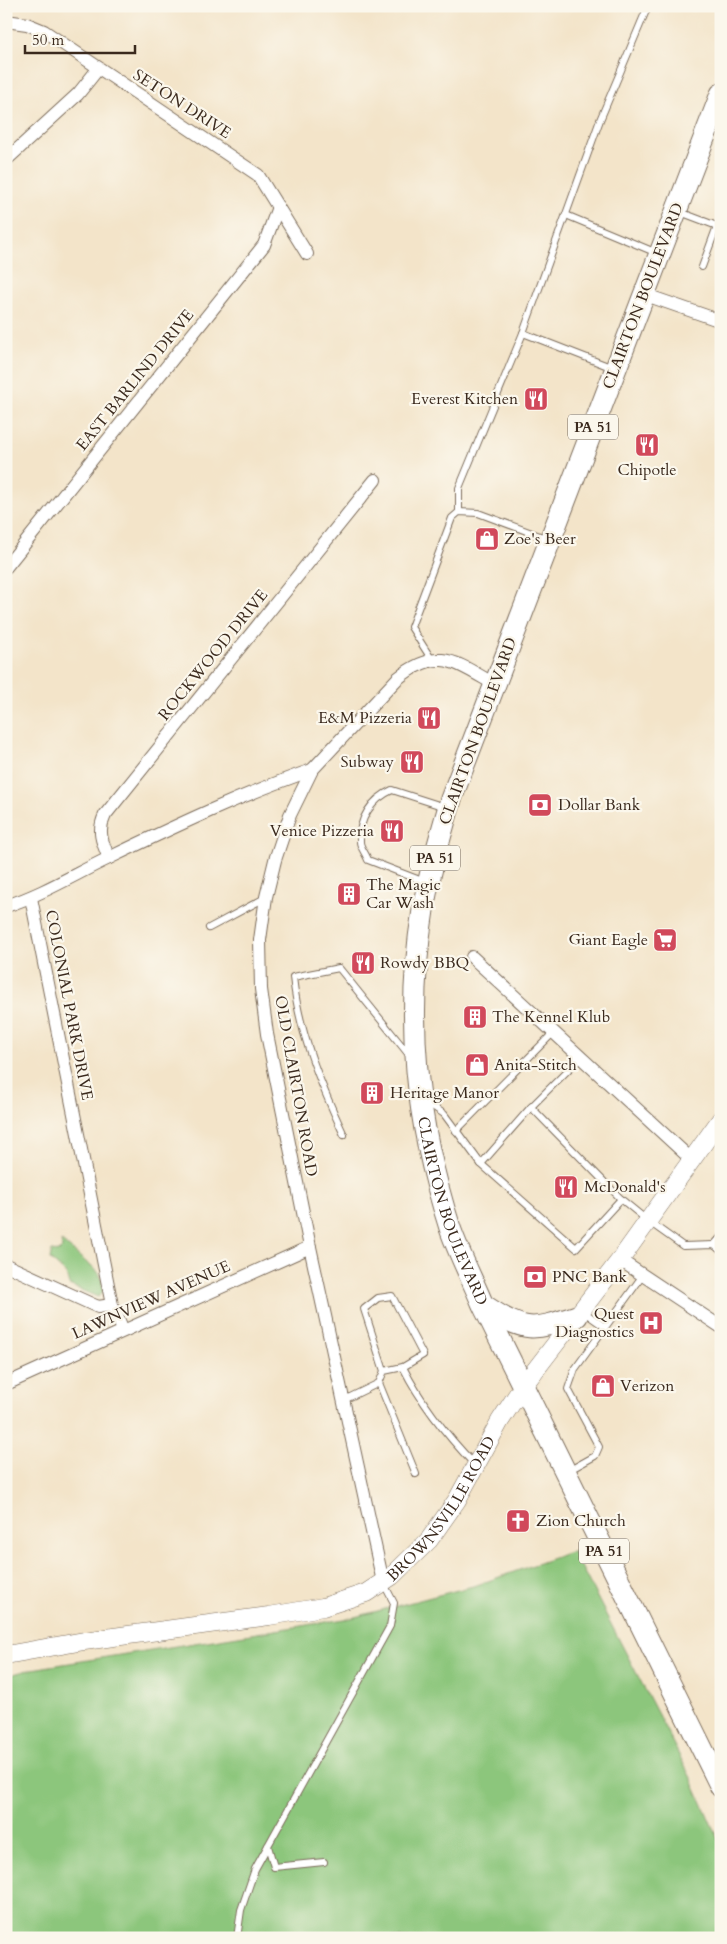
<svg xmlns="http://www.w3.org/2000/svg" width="727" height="1944" font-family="Cardo,serif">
	<rect width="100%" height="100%" fill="#fbf7ec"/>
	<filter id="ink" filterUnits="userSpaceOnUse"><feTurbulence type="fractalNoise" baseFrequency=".02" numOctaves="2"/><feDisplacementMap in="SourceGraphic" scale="10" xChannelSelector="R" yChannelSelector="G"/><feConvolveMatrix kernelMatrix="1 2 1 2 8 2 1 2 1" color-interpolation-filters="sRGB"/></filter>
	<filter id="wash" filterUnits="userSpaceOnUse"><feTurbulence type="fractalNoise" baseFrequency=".0096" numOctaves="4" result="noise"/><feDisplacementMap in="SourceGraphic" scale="20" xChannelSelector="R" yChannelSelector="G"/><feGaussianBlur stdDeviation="1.12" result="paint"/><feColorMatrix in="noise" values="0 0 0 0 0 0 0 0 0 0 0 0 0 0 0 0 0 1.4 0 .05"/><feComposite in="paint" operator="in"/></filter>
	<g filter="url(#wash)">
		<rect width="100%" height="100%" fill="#f3e4c9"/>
		<!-- green -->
		<g fill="#8cc67b" stroke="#64784c">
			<polygon points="61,1241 99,1273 102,1280 103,1292 98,1297 69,1285 66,1274 50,1259 52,1251 58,1252 62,1248"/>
			<polygon points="573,1551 692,1780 721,1846 721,1938 6,1938 6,1676 32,1669 351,1618 477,1585"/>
		</g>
	</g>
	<g filter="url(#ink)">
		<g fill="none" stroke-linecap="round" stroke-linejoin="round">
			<defs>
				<g id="lane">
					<polyline points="718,6 721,7"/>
					<polyline points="680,212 717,226 702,267"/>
					<polyline points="566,215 657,253"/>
					<polyline points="523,333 613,368"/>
					<polyline points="459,512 459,488 523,333 600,120 648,6"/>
					<polyline points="432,660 411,627 452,518 459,512 478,513 548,539"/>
					<path d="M425,882L368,860C366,854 360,847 360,842C358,819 372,799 392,790L445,807"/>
					<polyline points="209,928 265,898"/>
					<polyline points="425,1101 444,1114 481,1164 576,1248 621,1199"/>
					<polyline points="531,1107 621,1199 648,1221 683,1246 714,1245 721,1251"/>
					<polyline points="456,1131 554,1032"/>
					<path d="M344,1135C320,1083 299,1033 293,977L339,968L410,1056"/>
					<polyline points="481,1164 531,1107 581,1057"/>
					<polyline points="714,1245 721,1237"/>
					<polyline points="581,1310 605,1327"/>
					<path d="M403,1367C421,1403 447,1436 475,1465"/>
					<polyline points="379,1383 384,1371 364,1309 378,1298 392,1296 423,1355 403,1367 384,1371"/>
					<polyline points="344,1400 379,1383 416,1474"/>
					<polyline points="568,1471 595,1456 599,1447 568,1389 575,1369 643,1275"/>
					<polyline points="268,1846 274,1867 324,1862"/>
					<polyline points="237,1938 241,1910 255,1869 390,1626 394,1603 383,1582"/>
				</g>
				<g id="street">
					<polyline points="6,21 27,24 44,31 258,175 307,254"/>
					<polyline points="6,160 78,94 98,69"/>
					<polyline points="643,294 721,321"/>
					<polyline points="6,567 264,245 278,207"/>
					<path d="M109,858C102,842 97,831 105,815L375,480"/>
					<polyline points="31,898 112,1305 123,1330"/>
					<path d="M6,906C43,894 75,874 109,858C175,826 243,794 312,770"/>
					<polyline points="472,957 692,1160"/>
					<polyline points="620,1260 721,1327"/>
					<polyline points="6,1265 98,1307 112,1305"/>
					<polyline points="6,1384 310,1247"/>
					<path d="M383,1582L310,1247L267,1034L261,989L260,940L266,897L275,860L290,815L312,770L397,679C437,646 454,661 494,684"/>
				</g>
				<g id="secondary">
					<path id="s1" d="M6,1655L84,1641L269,1616L323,1607L366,1593L392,1576L429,1540L457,1500L500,1421L523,1386L620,1260L721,1119"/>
				</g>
				<g id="highway">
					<path id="s2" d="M721,94L451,799C441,835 429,872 423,910C405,1020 416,1122 450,1228C459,1254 472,1279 483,1305L721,1787"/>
					<path d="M485,1306C526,1333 532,1331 577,1316"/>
				</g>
			</defs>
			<!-- lane casing -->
			<use href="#lane" stroke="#7b6b5a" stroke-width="8"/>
			<!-- street casing -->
			<use href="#street" stroke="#7b6b5a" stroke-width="14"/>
			<!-- secondary casing -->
			<use href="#secondary" stroke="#7b6b5a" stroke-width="19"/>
			<!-- highway casing -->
			<use href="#highway" stroke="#7b6b5a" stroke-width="23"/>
			<!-- lane -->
			<use href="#lane" stroke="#fff" stroke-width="6"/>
			<!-- street -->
			<use href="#street" stroke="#fff" stroke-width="12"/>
			<!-- secondary -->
			<use href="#secondary" stroke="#fff" stroke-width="18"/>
			<!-- highway -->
			<use href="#highway" stroke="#fff" stroke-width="21"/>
		</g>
	</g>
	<!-- icons -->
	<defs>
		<symbol id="restaurant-square" viewBox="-11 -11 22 22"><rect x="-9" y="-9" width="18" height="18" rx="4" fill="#d1495b" stroke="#fbf7ec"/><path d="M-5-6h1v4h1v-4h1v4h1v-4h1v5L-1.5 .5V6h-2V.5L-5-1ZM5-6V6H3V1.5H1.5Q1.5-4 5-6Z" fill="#fff"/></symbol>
		<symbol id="shop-square" viewBox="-11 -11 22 22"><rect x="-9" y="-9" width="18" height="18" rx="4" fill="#d1495b" stroke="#fbf7ec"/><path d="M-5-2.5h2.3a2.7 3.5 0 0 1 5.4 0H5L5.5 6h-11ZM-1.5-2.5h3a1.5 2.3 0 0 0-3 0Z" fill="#fff"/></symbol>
		<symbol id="bank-square" viewBox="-11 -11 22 22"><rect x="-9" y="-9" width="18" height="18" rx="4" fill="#d1495b" stroke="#fbf7ec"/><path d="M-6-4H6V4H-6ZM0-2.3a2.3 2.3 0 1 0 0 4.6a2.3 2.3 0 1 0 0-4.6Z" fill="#fff"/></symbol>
		<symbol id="building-square" viewBox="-11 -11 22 22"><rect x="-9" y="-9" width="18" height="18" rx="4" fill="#d1495b" stroke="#fbf7ec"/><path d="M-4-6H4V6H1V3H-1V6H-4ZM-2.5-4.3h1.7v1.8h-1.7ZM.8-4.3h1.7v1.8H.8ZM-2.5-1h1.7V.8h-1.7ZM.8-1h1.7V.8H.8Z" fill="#fff"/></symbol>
		<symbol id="supermarket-square" viewBox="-11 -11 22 22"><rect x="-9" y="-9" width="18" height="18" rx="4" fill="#d1495b" stroke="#fbf7ec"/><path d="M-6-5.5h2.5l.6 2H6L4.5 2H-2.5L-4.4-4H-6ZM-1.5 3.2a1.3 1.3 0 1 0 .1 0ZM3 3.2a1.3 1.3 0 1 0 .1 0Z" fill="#fff"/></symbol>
		<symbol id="hospital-square" viewBox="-11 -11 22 22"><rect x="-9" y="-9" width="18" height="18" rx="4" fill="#d1495b" stroke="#fbf7ec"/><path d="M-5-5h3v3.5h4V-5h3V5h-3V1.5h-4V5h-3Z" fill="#fff"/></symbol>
		<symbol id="church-square" viewBox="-11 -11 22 22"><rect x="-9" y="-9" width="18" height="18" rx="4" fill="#d1495b" stroke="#fbf7ec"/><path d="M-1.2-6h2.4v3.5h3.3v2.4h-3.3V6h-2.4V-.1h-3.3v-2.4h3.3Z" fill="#fff"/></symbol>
	</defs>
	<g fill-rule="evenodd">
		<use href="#restaurant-square" x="522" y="385" width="28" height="28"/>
		<use href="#restaurant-square" x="633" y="431" width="28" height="28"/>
		<use href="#shop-square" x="473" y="525" width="28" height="28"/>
		<use href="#restaurant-square" x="415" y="704" width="28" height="28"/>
		<use href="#restaurant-square" x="398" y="748" width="28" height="28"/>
		<use href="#bank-square" x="526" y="791" width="28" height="28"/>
		<use href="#restaurant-square" x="378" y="817" width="28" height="28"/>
		<use href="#building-square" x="335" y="880" width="28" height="28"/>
		<use href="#supermarket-square" x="651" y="926" width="28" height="28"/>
		<use href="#restaurant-square" x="349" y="949" width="28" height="28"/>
		<use href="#building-square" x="461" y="1003" width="28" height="28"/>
		<use href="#shop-square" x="463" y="1051" width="28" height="28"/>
		<use href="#building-square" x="358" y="1079" width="28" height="28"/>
		<use href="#restaurant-square" x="552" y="1173" width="28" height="28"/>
		<use href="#bank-square" x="521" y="1263" width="28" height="28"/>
		<use href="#hospital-square" x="637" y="1309" width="28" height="28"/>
		<use href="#shop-square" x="589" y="1372" width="28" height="28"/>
		<use href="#church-square" x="504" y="1507" width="28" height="28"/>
	</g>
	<g text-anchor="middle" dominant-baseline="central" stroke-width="4.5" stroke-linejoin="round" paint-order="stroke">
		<!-- shield labels -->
		<g fill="#fbf7ec" stroke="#75685c" stroke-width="1">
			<rect x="568" y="414.5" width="50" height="25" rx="4"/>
			<rect x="410" y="845.5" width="50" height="25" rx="4"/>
			<rect x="579" y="1538.5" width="50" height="25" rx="4"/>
		</g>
		<g font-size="15" font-weight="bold" fill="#3b2a1e">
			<text x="593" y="427">PA 51</text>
			<text x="435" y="858">PA 51</text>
			<text x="604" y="1551">PA 51</text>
		</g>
		<!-- street labels -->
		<g font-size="16" fill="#3b2a1e" stroke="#fbf7ec">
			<text transform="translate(182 104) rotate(33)">SETON DRIVE</text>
			<text transform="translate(643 296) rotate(-69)">CLAIRTON BOULEVARD</text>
			<text transform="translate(135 380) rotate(-51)">EAST BARLIND DRIVE</text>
			<text transform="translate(213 655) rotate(-51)">ROCKWOOD DRIVE</text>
			<text transform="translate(478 731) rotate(-70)">CLAIRTON BOULEVARD</text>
			<text transform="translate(69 1005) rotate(79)">COLONIAL PARK DRIVE</text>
			<text transform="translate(296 1086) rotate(80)">OLD CLAIRTON ROAD</text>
			<text stroke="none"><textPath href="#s2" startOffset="1176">CLAIRTON BOULEVARD</textPath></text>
			<text transform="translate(151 1300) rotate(-24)">LAWNVIEW AVENUE</text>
			<text stroke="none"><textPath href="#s1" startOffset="481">BROWNSVILLE ROAD</textPath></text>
		</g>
		<!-- poi labels -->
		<g font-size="16" fill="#3b2a1e" stroke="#fbf7ec" text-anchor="start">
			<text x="518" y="399" text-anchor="end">Everest Kitchen</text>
			<text x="647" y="470" text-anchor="middle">Chipotle</text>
			<text x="504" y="539">Zoe's Beer</text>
			<text x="412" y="718" text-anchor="end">E&amp;M Pizzeria</text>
			<text x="394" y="762" text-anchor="end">Subway</text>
			<text x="558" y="805">Dollar Bank</text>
			<text x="374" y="831" text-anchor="end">Venice Pizzeria</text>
			<text x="366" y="885">The Magic<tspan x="366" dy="18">Car Wash</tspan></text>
			<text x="648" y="940" text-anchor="end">Giant Eagle</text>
			<text x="380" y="963">Rowdy BBQ</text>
			<text x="492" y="1017">The Kennel Klub</text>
			<text x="494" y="1065">Anita-Stitch</text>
			<text x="390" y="1093">Heritage Manor</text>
			<text x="584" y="1187">McDonald's</text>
			<text x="552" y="1277">PNC Bank</text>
			<text x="634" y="1314" text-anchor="end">Quest<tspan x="634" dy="18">Diagnostics</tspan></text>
			<text x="620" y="1386">Verizon</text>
			<text x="536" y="1521">Zion Church</text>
		</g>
	</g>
	<!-- margin -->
	<rect width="727" height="1944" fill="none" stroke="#fbf7ec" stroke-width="25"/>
	<!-- scale -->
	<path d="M25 45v8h110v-8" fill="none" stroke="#3b2a1e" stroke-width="2.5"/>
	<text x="32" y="45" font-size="15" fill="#3b2a1e" stroke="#fbf7ec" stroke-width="4" paint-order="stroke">50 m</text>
</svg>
